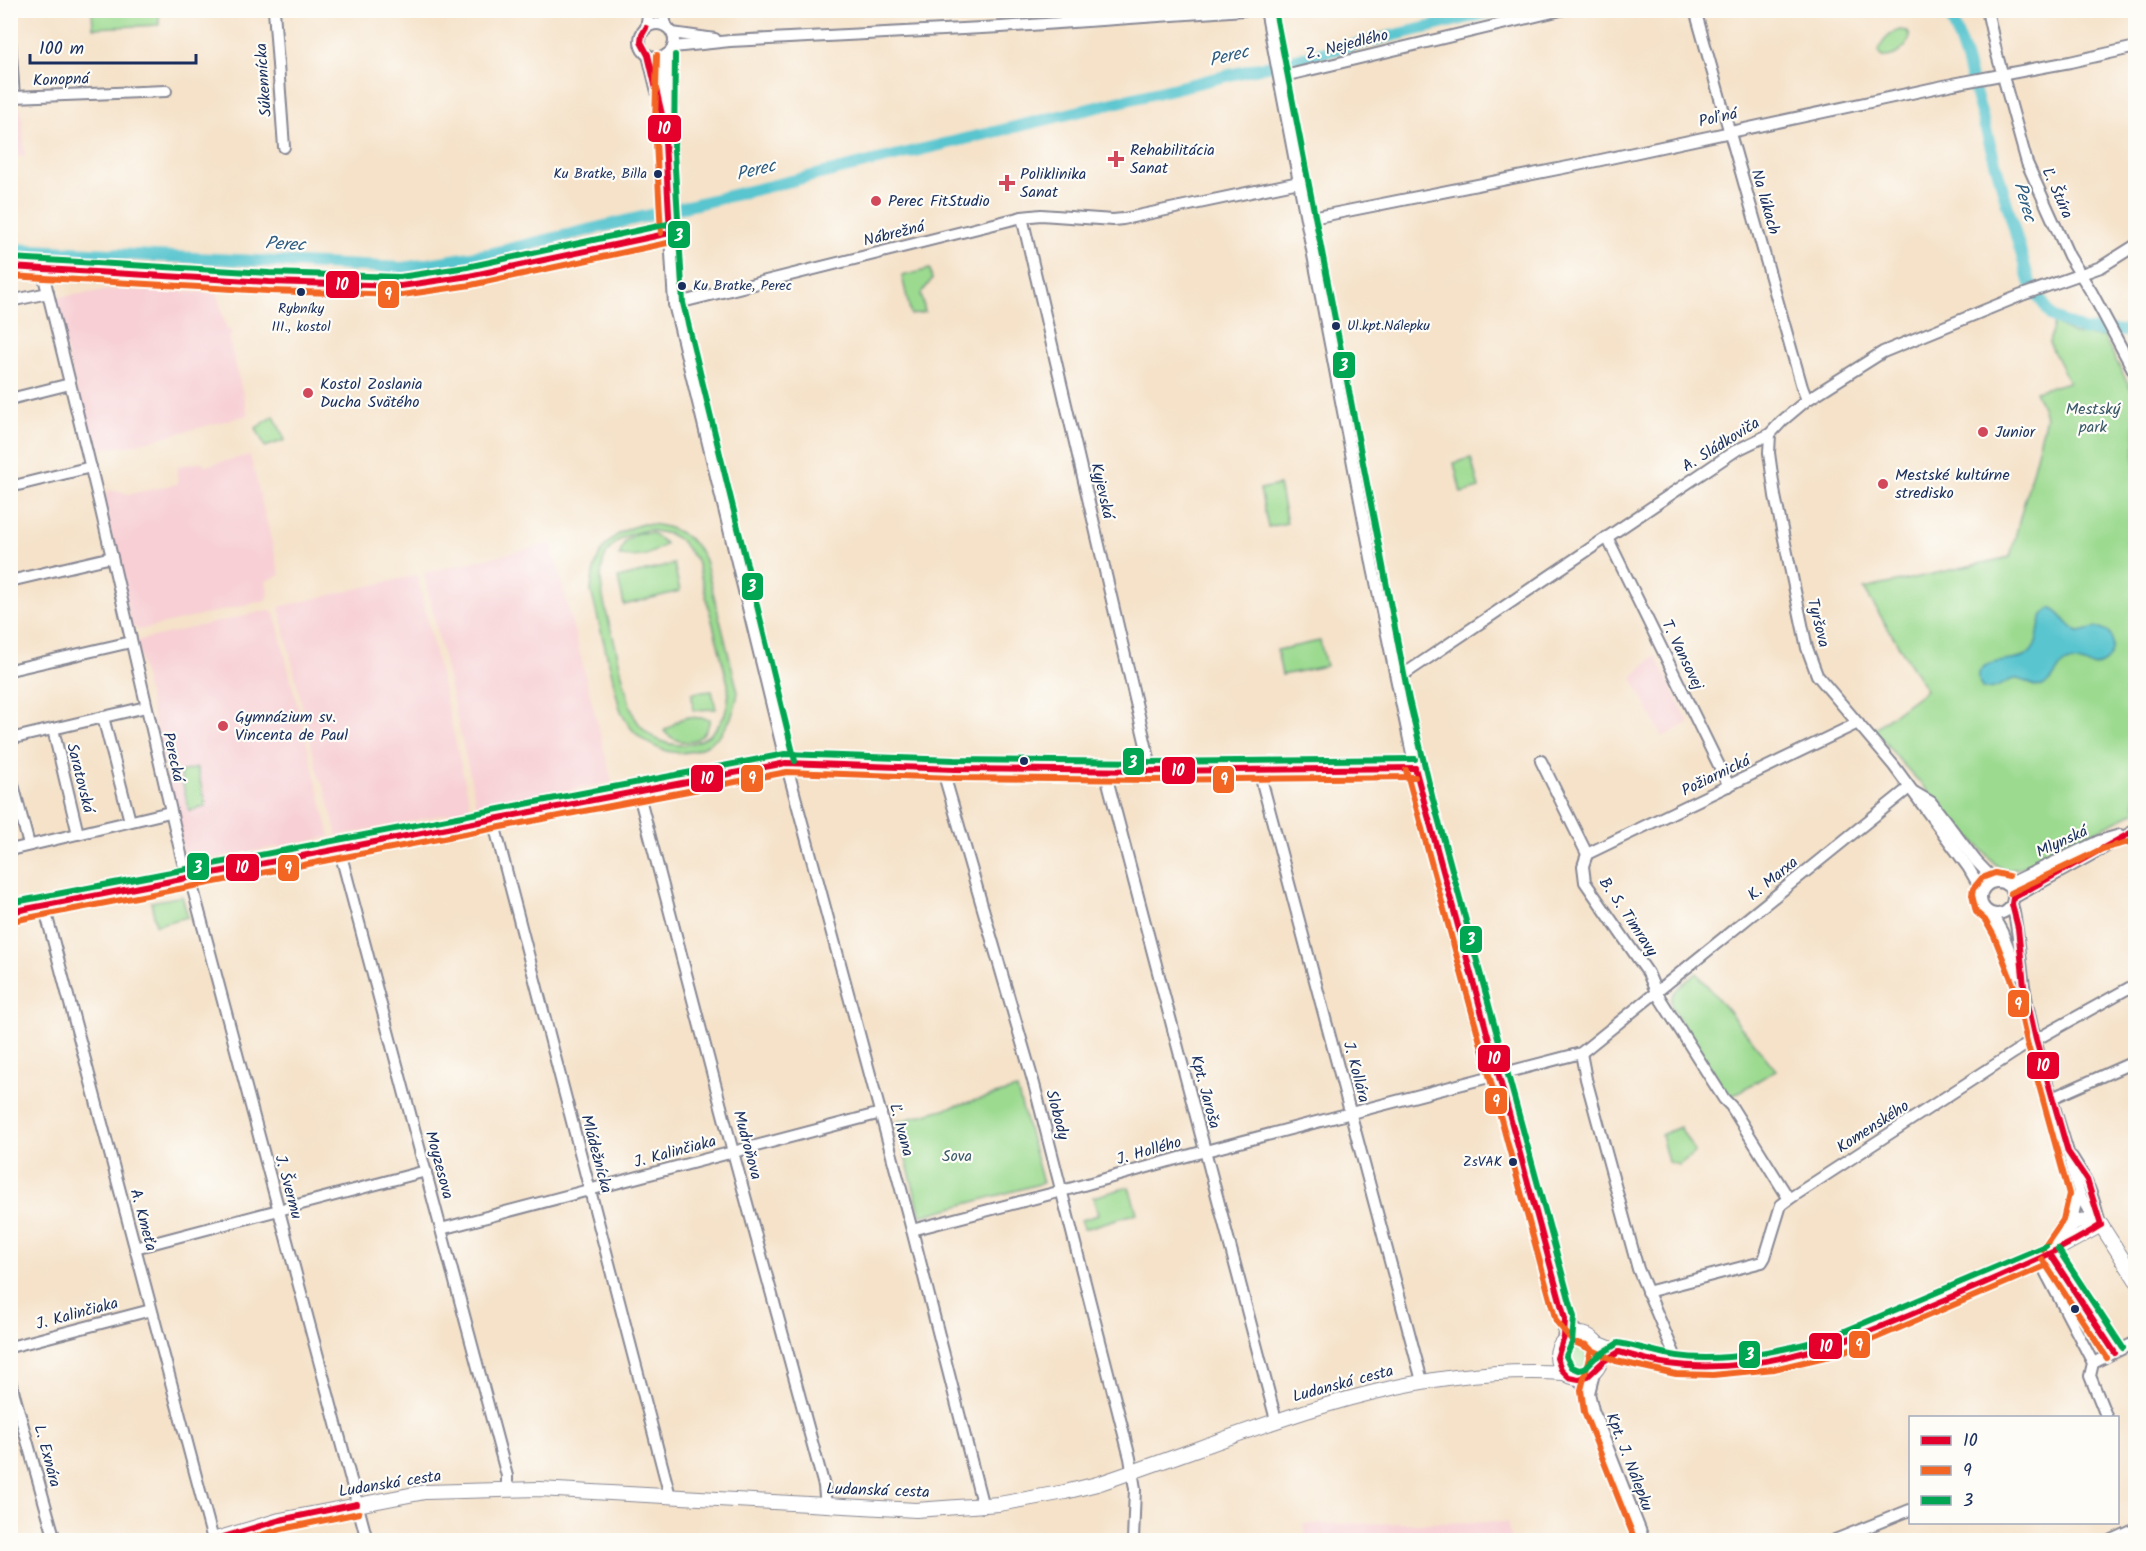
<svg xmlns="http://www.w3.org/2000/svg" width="2146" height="1551" font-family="Kalam,sans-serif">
	<rect width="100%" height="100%" fill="#fdfcf7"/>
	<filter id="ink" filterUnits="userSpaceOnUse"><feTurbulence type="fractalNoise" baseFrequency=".0167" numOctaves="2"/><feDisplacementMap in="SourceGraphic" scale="12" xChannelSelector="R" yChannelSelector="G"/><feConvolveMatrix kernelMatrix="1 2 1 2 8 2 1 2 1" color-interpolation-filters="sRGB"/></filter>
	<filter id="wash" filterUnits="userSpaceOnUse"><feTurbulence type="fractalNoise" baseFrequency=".008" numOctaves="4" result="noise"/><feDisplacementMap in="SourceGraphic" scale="24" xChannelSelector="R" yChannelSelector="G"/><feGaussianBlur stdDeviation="1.35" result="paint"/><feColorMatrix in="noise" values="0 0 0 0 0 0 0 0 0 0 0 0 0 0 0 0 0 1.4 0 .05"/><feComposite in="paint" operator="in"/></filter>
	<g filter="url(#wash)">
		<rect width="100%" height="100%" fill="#f5e2c9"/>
		<!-- built -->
		<g fill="#f7cfd4">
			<polygon points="21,108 25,157 11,156 11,109"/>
			<polygon points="119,289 217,293 226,328 232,332 229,339 248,415 129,446 98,449 97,445 90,443 54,304 58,297"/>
			<polygon points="250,455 280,575 266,581 269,594 266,600 139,630 130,624 103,498 108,494 107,490 130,494 177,484 178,466 203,462 205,466"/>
			<polygon points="552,543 612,782 477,807 424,573"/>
			<polygon points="417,575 471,809 337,836 325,788 319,778 279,607"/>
			<polygon points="269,610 275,615 330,837 186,864 136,641"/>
			<polygon points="1655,655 1689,723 1662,737 1632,677"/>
			<polygon points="1507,1522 1511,1540 1306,1540 1303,1524"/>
		</g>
		<!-- green -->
		<g fill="#9bda8f" stroke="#5b8476" stroke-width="1.5" fill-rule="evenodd">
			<polygon points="92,11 159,11 159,25 93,28"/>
			<path d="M1900,30L1907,31L1910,36C1908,48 1895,58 1882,57L1879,54C1879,43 1890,33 1900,30Z"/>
			<polygon points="930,269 932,279 921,294 925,312 911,315 902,276"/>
			<polygon points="2054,323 2073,334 2104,337 2135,397 2135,812 2020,868 2009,870 1997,866 1900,761 1874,729 1926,690 1864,589 2010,557 2046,417 2035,391 2069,382 2049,343"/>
			<polygon points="274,416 285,440 265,447 256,428"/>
			<polygon points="1471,458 1479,488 1461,493 1454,463"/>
			<polygon points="1279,485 1287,523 1268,527 1260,489"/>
			<path d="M643,524C671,524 693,535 705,560L738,692C735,715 725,736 703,747C672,763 633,742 621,711C617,700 615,687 612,675C605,647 598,619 591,591C593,555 607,533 643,524ZM649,530L669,534L680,540L697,561L728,684C736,744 664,769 634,716C625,693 621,668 615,644C603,599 579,540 649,530Z"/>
			<path d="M637,533H652L666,544C647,557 642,558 619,556L625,541Z"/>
			<polygon points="674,564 680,591 624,605 618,578"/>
			<polygon points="1320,641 1326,666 1282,675 1277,650"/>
			<polygon points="712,691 716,709 693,710 692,693"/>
			<path d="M689,717L710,719C705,744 680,749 664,731L681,719Z"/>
			<polygon points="197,768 206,806 189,811 180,772"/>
			<polygon points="182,896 188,917 156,925 151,902"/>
			<path d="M1697,973L1776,1070L1729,1098L1672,1008C1667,991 1685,983 1697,973Z"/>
			<polygon points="1017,1089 1043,1183 921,1216 896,1122"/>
			<polygon points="1680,1127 1695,1152 1679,1165 1668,1162 1661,1135"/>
			<polygon points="1129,1187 1137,1213 1084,1229 1081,1220 1098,1215 1093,1197"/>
			<circle cx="1580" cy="1355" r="13"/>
		</g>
		<!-- water -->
		<path fill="#58c5cf" stroke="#3a7a96" stroke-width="1.5" d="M2051,608C2062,614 2067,625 2078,632C2085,632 2093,627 2100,628C2118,632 2115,658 2101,664C2091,670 2080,659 2069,662C2056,665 2055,683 2043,686C2033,689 2026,679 2017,679C2003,679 1999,692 1982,688C1966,655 2012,665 2026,656C2046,642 2031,619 2051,608Z"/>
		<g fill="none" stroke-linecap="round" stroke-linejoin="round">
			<!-- canal -->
			<g stroke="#58c5cf" stroke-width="12">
				<polyline points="1949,10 1965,57 2029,281 2052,317 2083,330 2136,331"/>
				<polyline points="10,249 403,268 489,254 1499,10"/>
			</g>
		</g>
	</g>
	<g filter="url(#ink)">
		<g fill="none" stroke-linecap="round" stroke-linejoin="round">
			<defs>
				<g id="minor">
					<polyline points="274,10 284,147"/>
					<polyline points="663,10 666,26"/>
					<polyline points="1266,10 1373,568 1415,768 1565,1319 1563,1341"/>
					<polyline points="1695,10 1802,387 1807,400"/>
					<polyline points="1987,10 1996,51 2027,163 2069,256 2092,293 2136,375"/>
					<circle cx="657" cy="41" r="17"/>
					<polyline points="646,28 649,10"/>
					<polyline points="672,33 715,39"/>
					<polyline points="10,41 14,97 166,91"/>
					<polyline points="673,47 730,41 1001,27 1244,10"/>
					<polyline points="648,55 661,108"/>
					<polyline points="666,55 665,151 674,304 786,763 912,1230 983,1507"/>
					<polyline points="1280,77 1561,10"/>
					<polyline points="1022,217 1152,771"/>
					<polyline points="1307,219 1573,166 1953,84 2070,62 2136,47"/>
					<polyline points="10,267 269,282 401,286 469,276 560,255 670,233"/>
					<polyline points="42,269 97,493 184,867 193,889 367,1540"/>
					<polyline points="10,301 48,293"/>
					<polyline points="674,304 1022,217 1041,215 1113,220 1123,219 1299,182"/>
					<polyline points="10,399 70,384"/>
					<polyline points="1770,434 1769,453 1775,496 1807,648 1817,675 1894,766 1968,867 1982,891"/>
					<polyline points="10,487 91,467"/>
					<polyline points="1607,537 1729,786"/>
					<polyline points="10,581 112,557"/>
					<polyline points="10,670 131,642"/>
					<polyline points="1397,679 1735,451 1770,434 1782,421 1807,400 1883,352 2022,295 2101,267 2136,245"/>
					<polyline points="103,717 130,821"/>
					<polyline points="53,729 78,834"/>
					<polyline points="10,739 146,707"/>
					<polyline points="1541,761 1587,854 1583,866 1585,882 1648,973 1656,992 1724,1099 1731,1106 1789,1199"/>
					<polyline points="942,768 1034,1084 1130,1458 1135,1489 1133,1540"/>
					<polyline points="1105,771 1276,1420"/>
					<polyline points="1259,771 1422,1381"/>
					<polyline points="10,773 29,845"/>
					<polyline points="638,791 733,1152 824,1486 826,1506"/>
					<polyline points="1914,792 1931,802 1976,861 1996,882"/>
					<polyline points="493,820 670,1496"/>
					<polyline points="339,848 507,1476 507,1489"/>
					<polyline points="10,850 170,812"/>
					<polyline points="1587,854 1858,723"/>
					<circle cx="1997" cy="898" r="16"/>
					<polyline points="2006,885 2099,841 2120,835"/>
					<polyline points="10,898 13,912"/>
					<polyline points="2013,898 2136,830"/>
					<path d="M2012,904C2019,932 2020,959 2024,986C2033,1041 2050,1094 2066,1146C2077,1179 2075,1198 2100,1225"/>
					<polyline points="44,906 213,1540"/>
					<polyline points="10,912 786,763 955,769 1152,771 1415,768"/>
					<polyline points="1992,914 2002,932 2019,974"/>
					<polyline points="1581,1053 1586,1079 1638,1269 1674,1353 1677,1365"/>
					<polyline points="2052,1098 2136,1061"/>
					<path d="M2072,1157C2087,1180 2094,1197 2100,1225"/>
					<polyline points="2071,1224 2078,1194"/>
					<polyline points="441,1229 881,1113"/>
					<polyline points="912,1230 1062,1191 1194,1154 1581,1053 1909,788"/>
					<polyline points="135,1248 426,1171"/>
					<polyline points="2041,1258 2046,1273 2093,1363 2090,1376 2107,1418"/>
					<polyline points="1647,1292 1762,1262 1765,1257 1781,1205 1789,1199 2021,1048 2136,984"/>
					<polyline points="1565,1319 1579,1334"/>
					<polyline points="10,1347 151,1310"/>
					<polyline points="2093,1363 2136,1342"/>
					<polyline points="1578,1379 1589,1393 1593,1410 1644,1540"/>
					<polyline points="10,1380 55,1540"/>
					<polyline points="1589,1393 1594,1373"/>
					<polyline points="1835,1540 1910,1510"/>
					<polyline points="2112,1540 2136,1529"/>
				</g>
				<g id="tertiary">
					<path d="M2051,1252C2065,1232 2073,1211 2101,1225L2136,1280"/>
					<circle cx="1579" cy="1356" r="22"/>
					<polyline points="1597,1343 1619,1352 1677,1365 1712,1366 1768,1361 1801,1355 1834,1346 1944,1300 2041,1258 2101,1225"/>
					<path d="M213,1540L280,1520L425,1492L539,1489L916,1510L999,1504L1065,1492L1097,1484C1254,1432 1394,1363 1564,1373"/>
				</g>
			</defs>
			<!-- minor casing -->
			<use href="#minor" stroke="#888894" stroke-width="14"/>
			<!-- tertiary casing -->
			<use href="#tertiary" stroke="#888894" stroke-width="16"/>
			<!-- minor -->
			<use href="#minor" stroke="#fff" stroke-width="10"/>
			<!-- tertiary -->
			<use href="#tertiary" stroke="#fff" stroke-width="14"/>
			<defs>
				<g id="bus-1">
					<polyline points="646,28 642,35 641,42 648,55 664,123 670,233"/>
					<polyline points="10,267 269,282 401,286 469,276 670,233"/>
					<path d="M1415,768L1565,1319L1564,1337L1557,1358L1561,1369L1569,1377L1579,1379L1588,1376L1604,1361L1619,1352C1635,1356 1651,1362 1668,1364C1770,1378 1870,1332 1961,1293C2009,1272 2057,1253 2101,1225"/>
					<polyline points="2013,898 2012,904 2018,928 2024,986 2036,1040 2068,1152 2087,1180 2101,1225"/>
					<polyline points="2013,898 2136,830"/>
					<polyline points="10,912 786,763 955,769 1152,771 1415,768"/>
					<polyline points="2050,1254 2115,1353"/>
					<polyline points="213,1540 280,1520 357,1504"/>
				</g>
				<g id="bus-2">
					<polyline points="657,55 655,123 661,233"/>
					<polyline points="10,276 268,291 402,295 471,285 672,242"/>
					<polyline points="1406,770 1556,1321 1572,1340"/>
					<polyline points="2009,876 1995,873 1982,878 1973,889 1972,895 1976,912 1985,920 1994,936 2015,989 2027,1042 2069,1194 2063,1220 2043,1249"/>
					<polyline points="2010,893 2102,849 2136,840"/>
					<polyline points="12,921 787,772 955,778 1152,780 1415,777"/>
					<polyline points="2042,1259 2107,1358"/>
					<polyline points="1577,1343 1616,1361 1676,1374 1713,1375 1774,1369 1838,1354 2045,1266"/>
					<polyline points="1577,1343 1587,1345 1591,1350 1581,1390 1584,1412 1635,1540"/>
					<polyline points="243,1540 282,1529 359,1513"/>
				</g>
				<g id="bus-3">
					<path d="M1275,10L1409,700L1433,800L1574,1317L1572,1343L1566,1356L1572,1367L1579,1370L1584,1369L1595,1358L1618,1343C1638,1346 1657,1353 1677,1356C1723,1363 1786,1350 1831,1337L2046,1246"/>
					<polyline points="675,55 674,151 683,303 795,761"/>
					<polyline points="11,258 269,273 400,277 467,267 668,224"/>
					<polyline points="10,903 785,754 955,760 1152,762 1415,759"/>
					<polyline points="2058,1249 2123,1348"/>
				</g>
			</defs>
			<!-- bus-1 casing -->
			<use href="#bus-1" stroke="#fdfcf7" stroke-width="10"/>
			<!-- bus-2 casing -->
			<use href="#bus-2" stroke="#fdfcf7" stroke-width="10"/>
			<!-- bus-3 casing -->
			<use href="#bus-3" stroke="#fdfcf7" stroke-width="10"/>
			<!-- bus-1 -->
			<use href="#bus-1" stroke="#e4002b" stroke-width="6"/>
			<!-- bus-2 -->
			<use href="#bus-2" stroke="#f26522" stroke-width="6"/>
			<!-- bus-3 -->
			<use href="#bus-3" stroke="#00a651" stroke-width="6"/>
		</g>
	</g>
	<!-- markers -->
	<g fill="#d1495b" stroke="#fdfcf7" stroke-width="2">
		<path d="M1113 150h6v6h6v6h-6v6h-6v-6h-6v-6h6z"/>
		<path d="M1004 174h6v6h6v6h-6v6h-6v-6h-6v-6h6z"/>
		<circle cx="876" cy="201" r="6"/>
		<circle cx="308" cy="393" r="6"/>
		<circle cx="1983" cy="432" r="6"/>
		<circle cx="1883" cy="484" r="6"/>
		<circle cx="223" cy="726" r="6"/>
	</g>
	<g fill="#1b2f5e" stroke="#fdfcf7" stroke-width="2">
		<circle cx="658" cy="174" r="5"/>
		<circle cx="682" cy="286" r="5"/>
		<circle cx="301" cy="292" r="5"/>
		<circle cx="1336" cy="326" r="5"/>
		<circle cx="1024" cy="761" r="5"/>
		<circle cx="1513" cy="1162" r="5"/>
		<circle cx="2075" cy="1309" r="5"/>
	</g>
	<g text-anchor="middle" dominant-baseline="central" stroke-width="4.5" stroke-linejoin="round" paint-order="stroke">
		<!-- bus labels -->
		<g font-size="14" fill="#1b2f5e" stroke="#fdfcf7" text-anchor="end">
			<text x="647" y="174">Ku Bratke, Billa</text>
			<text x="693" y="286" text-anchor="start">Ku Bratke, Perec</text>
			<text x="301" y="309" text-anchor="middle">Rybníky<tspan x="301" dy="18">III., kostol</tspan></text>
			<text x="1347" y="326" text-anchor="start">Ul.kpt.Nálepku</text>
			<text x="1502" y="1162">ZsVAK</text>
		</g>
		<!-- street labels -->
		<g font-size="16" fill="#1b2f5e" stroke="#fdfcf7">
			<text transform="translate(1347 45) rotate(-14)">Z. Nejedlého</text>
			<text transform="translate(61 80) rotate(-2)">Konopná</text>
			<text transform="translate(264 80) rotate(-94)">Súkennícka</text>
			<text transform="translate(1718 118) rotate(-13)">Poľná</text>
			<text transform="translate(2057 193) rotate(66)">Ľ. Štúra</text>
			<text transform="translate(1765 202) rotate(74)">Na lúkach</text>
			<text transform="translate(894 234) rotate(-14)">Nábrežná</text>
			<text transform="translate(1721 445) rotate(-32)">A. Sládkoviča</text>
			<text transform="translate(1102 491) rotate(77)">Kyjevská</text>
			<text transform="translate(1818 623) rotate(76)">Tyršova</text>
			<text transform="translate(1682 655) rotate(64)">T. Vansovej</text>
			<text transform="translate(173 757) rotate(77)">Perecká</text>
			<text transform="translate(1716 776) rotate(-26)">Požiarnická</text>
			<text transform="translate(80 778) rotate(76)">Saratovská</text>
			<text transform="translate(2062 842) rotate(-25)">Mlynská</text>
			<text transform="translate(1773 879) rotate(-39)">K. Marxa</text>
			<text transform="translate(1628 917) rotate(56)">B. S. Timravy</text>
			<text transform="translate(1356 1072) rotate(75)">J. Kollára</text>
			<text transform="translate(1205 1092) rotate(75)">Kpt. Jaroša</text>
			<text transform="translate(1057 1115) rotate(75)">Slobody</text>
			<text transform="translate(1873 1127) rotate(-33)">Komenského</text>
			<text transform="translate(901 1130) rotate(75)">Ľ. Ivana</text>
			<text transform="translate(747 1145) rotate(75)">Mudroňova</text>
			<text transform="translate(1149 1151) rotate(-16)">J. Hollého</text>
			<text transform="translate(675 1152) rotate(-15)">J. Kalinčiaka</text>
			<text transform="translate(596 1154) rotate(75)">Mládežnícka</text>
			<text transform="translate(439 1165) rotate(75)">Moyzesova</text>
			<text transform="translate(288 1187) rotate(75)">J. Švermu</text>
			<text transform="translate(143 1220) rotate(75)">A. Kmeťa</text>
			<text transform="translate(77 1314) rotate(-15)">J. Kalinčiaka</text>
			<text transform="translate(1343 1384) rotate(-15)">Ludanská cesta</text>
			<text transform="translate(47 1456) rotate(75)">L. Exnára</text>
			<text transform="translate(1629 1462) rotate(69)">Kpt. J. Nálepku</text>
			<text transform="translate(390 1484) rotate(-9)">Ludanská cesta</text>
			<text transform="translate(878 1491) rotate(2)">Ludanská cesta</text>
		</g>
		<!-- poi labels -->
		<g font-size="16" fill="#1b2f5e" stroke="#fdfcf7" text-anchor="start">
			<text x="1130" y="150">Rehabilitácia<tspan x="1130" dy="18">Sanat</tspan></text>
			<text x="1020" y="174">Poliklinika<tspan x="1020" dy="18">Sanat</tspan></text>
			<text x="888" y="201">Perec FitStudio</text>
			<text x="320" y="384">Kostol Zoslania<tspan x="320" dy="18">Ducha Svätého</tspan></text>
			<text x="1995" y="432">Junior</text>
			<text x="1895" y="475">Mestské kultúrne<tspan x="1895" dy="18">stredisko</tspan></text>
			<text x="235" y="717">Gymnázium sv.<tspan x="235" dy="18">Vincenta de Paul</tspan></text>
		</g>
		<!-- park labels -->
		<g font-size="16" fill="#3b5a6a" stroke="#fdfcf7">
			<text x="2093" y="409">Mestský<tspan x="2093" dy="18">park</tspan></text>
			<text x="957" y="1156">Sova</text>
		</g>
		<!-- water labels -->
		<g font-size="18" font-style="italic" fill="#2d5c80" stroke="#fdfcf7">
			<text transform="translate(1229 57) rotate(-14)">Perec</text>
			<text transform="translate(756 171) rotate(-14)">Perec</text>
			<text transform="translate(2024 202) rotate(74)">Perec</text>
			<text transform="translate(285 245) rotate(3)">Perec</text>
		</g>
	</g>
	<g stroke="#fdfcf7" stroke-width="2">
		<rect x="647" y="114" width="35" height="29" rx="6" fill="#e4002b"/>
		<rect x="667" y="220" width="24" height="29" rx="6" fill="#00a651"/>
		<rect x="325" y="270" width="35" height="29" rx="6" fill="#e4002b"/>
		<rect x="377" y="280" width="23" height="29" rx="6" fill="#f26522"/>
		<rect x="1332" y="351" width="24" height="28" rx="6" fill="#00a651"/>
		<rect x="741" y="572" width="23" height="29" rx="6" fill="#00a651"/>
		<rect x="1122" y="747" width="23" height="29" rx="6" fill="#00a651"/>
		<rect x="1161" y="756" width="35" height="29" rx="6" fill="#e4002b"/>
		<rect x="690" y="764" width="34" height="29" rx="6" fill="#e4002b"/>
		<rect x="740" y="764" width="24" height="29" rx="6" fill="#f26522"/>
		<rect x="1212" y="765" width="23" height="29" rx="6" fill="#f26522"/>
		<rect x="186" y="852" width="24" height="29" rx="6" fill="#00a651"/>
		<rect x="225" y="853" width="35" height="29" rx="6" fill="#e4002b"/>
		<rect x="277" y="854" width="23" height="28" rx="6" fill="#f26522"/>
		<rect x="1459" y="925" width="24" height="29" rx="6" fill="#00a651"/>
		<rect x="2007" y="989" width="23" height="29" rx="6" fill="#f26522"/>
		<rect x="1477" y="1044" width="34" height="29" rx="6" fill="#e4002b"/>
		<rect x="2026" y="1051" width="34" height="29" rx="6" fill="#e4002b"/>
		<rect x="1484" y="1087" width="24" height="28" rx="6" fill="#f26522"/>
		<rect x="1848" y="1330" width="23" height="29" rx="6" fill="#f26522"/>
		<rect x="1808" y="1332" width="35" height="28" rx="6" fill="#e4002b"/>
		<rect x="1738" y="1340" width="23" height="29" rx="6" fill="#00a651"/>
	</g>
	<g font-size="16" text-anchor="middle" font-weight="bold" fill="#fff">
		<text x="664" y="134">10</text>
		<text x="679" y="241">3</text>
		<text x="342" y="290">10</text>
		<text x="388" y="300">9</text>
		<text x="1344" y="371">3</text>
		<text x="752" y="592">3</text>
		<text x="1133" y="768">3</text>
		<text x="1178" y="776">10</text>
		<text x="707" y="784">10</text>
		<text x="752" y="784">9</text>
		<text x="1224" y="785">9</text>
		<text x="198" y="873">3</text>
		<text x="242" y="873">10</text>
		<text x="288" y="874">9</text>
		<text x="1471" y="945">3</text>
		<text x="2018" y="1010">9</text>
		<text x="1494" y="1064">10</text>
		<text x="2043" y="1071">10</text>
		<text x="1496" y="1107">9</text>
		<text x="1859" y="1351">9</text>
		<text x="1826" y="1352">10</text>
		<text x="1750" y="1360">3</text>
	</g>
	<!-- margin -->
	<rect width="2146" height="1551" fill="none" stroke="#fdfcf7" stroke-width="36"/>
	<!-- legend -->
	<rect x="1909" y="1416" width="210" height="108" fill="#fdfcf7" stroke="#a3aaba" stroke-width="1.5"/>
	<rect x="1921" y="1436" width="30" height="9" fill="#e4002b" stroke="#a3aaba" stroke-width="1.5"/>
	<text x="1963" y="1446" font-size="18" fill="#1b2f5e">10</text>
	<rect x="1921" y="1466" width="30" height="9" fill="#f26522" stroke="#a3aaba" stroke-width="1.5"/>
	<text x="1963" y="1476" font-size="18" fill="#1b2f5e">9</text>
	<rect x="1921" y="1496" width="30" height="9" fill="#00a651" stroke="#a3aaba" stroke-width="1.5"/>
	<text x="1963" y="1506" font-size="18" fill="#1b2f5e">3</text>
	<!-- scale -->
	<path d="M30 54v9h166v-9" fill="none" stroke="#1b2f5e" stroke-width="3"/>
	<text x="39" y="54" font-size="18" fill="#1b2f5e" stroke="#fdfcf7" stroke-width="4.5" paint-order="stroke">100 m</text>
</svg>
